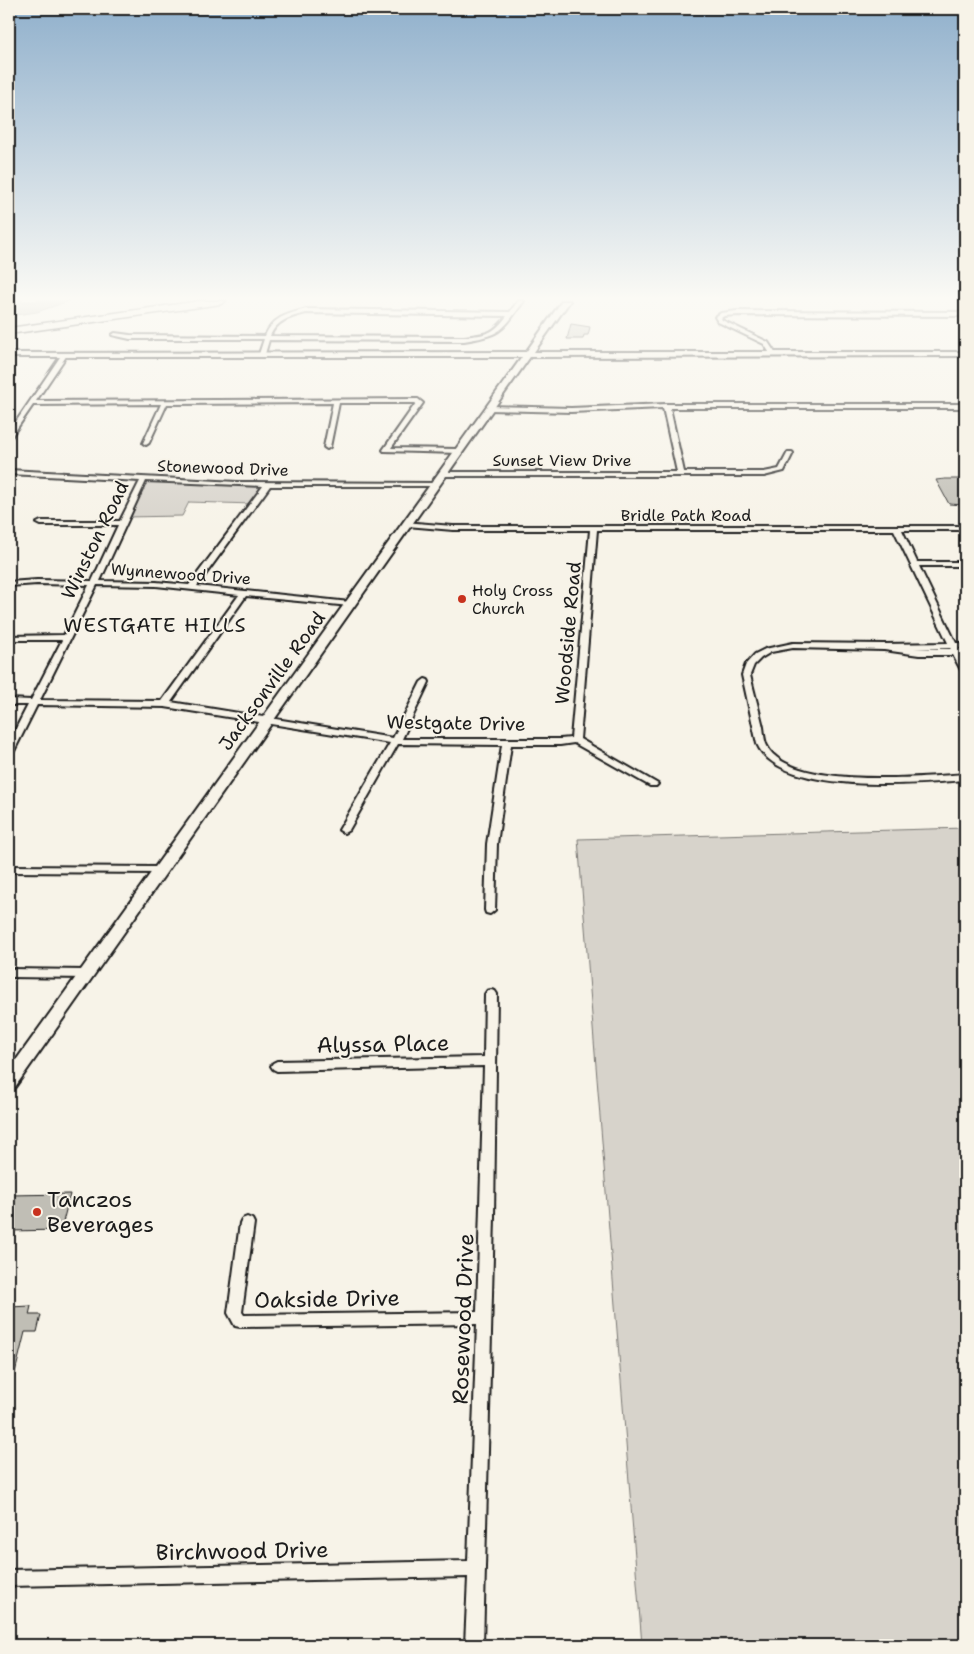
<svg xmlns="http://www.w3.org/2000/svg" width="974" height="1654" font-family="'Shantell Sans',sans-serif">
	<rect width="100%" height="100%" fill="#f7f3e8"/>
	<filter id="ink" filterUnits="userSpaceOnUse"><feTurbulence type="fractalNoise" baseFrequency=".02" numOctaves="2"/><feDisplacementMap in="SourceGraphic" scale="10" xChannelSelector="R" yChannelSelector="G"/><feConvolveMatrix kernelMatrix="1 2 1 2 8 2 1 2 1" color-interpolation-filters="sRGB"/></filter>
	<g filter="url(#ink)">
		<!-- green -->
		<g fill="#d7d3cb" stroke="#7a7874">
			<polygon points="144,479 268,484 253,504 189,502 182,516 125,517"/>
			<polygon points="965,828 965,1645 642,1645 578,839"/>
		</g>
		<!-- water -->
		<polygon fill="#aca9a2" stroke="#72716c" points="12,301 69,301 37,312 9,316 9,303"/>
		<!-- building -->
		<g fill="#c0beb5" stroke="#1c1c1c">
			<polygon points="571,324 590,327 588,335 584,335 583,339 567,339"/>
			<polygon points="945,479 965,479 965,505 949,504 936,480"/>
			<polygon points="70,1194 61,1230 9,1231 9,1195"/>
			<polygon points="31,1306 29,1315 41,1315 37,1332 25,1332 12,1385 9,1385 9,1307"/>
		</g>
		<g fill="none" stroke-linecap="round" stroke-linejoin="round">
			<defs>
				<g id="street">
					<path d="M518,301H524C502,331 502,335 464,341L269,340L265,354L262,356L259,354L264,339H130L112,335L115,333L130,335L265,336C273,317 287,314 306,309L510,312ZM306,313L507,316C492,335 487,334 464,337L270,336C277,320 290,317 306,313Z"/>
					<polygon points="737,311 965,312 965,316 737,315 724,316 721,318 722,320 768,342 776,354 773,356 771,355 764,344 718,322 715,317 721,313"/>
					<polygon points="64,353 67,355 36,401 418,399 423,403 391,448 459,449 462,451 459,453 384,451 383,450 416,403 339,403 330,447 327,449 324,447 333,403 167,404 149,443 146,445 143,443 161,404 33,405 11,437 9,438 9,432 62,354"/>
					<polygon points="666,404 965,404 965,408 670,408 684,472 764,472 779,469 788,452 792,452 793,453 784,471 764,476 442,476 439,474 442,472 677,472 663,408 571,412 490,410 487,408 490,406 571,408"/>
					<path d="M9,470L237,482L438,483V485L436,486H270L197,586L350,602L354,604L350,606L246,596L171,702L393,738L421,682L425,679L428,680L429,682L402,739H560L571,738L590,530H453L407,526H404V522L453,526H965V530H902L917,562H965V566H919L956,643H965V647L959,648V649L965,650V654L962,655L965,662V673L961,670L953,655H919L884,650L793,648L771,652L761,658L754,665L750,675C754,692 759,710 763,727C764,733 764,740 767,746C789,790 923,777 965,774V780C918,784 780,796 757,744L742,675L746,664L755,654L765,649L793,643L884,644L948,643L894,530H597L580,739L658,784L656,786H650L574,743L560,745H511L497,844L495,910L490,914L486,913L485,910L487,844L502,745L398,744L349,830L344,833L339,830L390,743L165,707L37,705L14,751L9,754V742L28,705H9V699L31,700L62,640H9V636L64,635L89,585L37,584L9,586V582L37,580L92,581L118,525H41L37,523L41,521H120L140,481L9,474ZM146,481L263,486L189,585L156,582L100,581ZM97,585L156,586L239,595L162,701L40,700ZM950,648L951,649H914Z"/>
					<polygon points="9,866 160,867 165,870 160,873 9,872"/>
					<polygon points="9,969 86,970 90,971 92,974 90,977 86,978 9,977"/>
					<polygon points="491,990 495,991 497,994 494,1217 483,1645 465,1645 468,1577 9,1586 9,1570 468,1561 477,1324 240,1327 235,1326 228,1313 240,1223 242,1219 247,1217 252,1219 254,1223 242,1312 244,1315 477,1312 484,1066 277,1071 273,1069 271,1066 273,1063 277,1061 484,1057 485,994 487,991"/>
				</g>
				<polygon id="secondary" points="562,301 570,301 534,352 965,352 965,356 530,357 15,1087 9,1088 9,1070 522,357 9,357 9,353 526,352"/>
				<polygon id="highway" points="200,301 226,301 221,304 9,334 9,328"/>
			</defs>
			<!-- street casing -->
			<use href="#street" stroke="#1c1c1c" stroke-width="4"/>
			<!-- secondary casing -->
			<use href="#secondary" stroke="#1c1c1c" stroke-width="4"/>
			<!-- highway casing -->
			<use href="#highway" stroke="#1c1c1c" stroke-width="3"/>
			<!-- street -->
			<use href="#street" fill="#f7f3e8" fill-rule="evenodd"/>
			<!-- secondary -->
			<use href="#secondary" fill="#f7f3e8" fill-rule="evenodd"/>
			<!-- highway -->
			<use href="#highway" fill="#f7f3e8" fill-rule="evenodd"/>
		</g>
	</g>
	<!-- sky -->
	<linearGradient id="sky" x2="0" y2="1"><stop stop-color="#90b0cc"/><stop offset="0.56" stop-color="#fbfaf5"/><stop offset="1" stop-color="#fbfaf5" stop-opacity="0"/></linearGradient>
	<rect width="974" height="533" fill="url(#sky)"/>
	<!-- markers -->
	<g fill="#c8321e" stroke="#f7f3e8" stroke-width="2">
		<circle cx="462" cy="599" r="5"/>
		<circle cx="37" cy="1212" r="5"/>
	</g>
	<g text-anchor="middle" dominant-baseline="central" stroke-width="4" stroke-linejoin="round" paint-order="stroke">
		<!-- far-street labels -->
		<g font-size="16" fill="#1c1c1c" stroke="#f7f3e8">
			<text x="562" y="460">Sunset View Drive</text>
			<text transform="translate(223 468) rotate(2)">Stonewood Drive</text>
			<text x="686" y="515">Bridle Path Road</text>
			<text transform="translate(181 574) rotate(4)">Wynnewood Drive</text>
		</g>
		<!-- far-poi labels -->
		<g font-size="16" fill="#1c1c1c" stroke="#f7f3e8" text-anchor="start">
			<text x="472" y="590">Holy Cross<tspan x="472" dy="18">Church</tspan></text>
		</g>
		<!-- street labels -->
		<g font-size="19" fill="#1c1c1c" stroke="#f7f3e8">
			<text transform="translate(95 540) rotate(-64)">Winston Road</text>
			<text transform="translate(568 633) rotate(-85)">Woodside Road</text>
			<text transform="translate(272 681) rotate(-54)">Jacksonville Road</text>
			<text transform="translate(456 723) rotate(1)">Westgate Drive</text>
		</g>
		<!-- neighbourhood labels -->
		<g font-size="20" letter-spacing="1" fill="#1c1c1c" stroke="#f7f3e8">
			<text x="155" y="625">WESTGATE HILLS</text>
		</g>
		<!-- near-street labels -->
		<g font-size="22" fill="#1c1c1c" stroke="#f7f3e8">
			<text transform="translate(383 1044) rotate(-1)">Alyssa Place</text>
			<text transform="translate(327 1299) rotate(-1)">Oakside Drive</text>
			<text transform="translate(463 1319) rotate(-88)">Rosewood Drive</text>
			<text transform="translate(242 1551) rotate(-1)">Birchwood Drive</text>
		</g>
		<!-- near-poi labels -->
		<g font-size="22" fill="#1c1c1c" stroke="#f7f3e8" text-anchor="start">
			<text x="47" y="1199">Tanczos<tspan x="47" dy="25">Beverages</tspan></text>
		</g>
	</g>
	<!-- margin -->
	<rect width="974" height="1654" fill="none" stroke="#f7f3e8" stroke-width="30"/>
	<rect x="15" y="15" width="944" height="1624" fill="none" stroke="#1c1c1c" stroke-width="2" filter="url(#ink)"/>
</svg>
